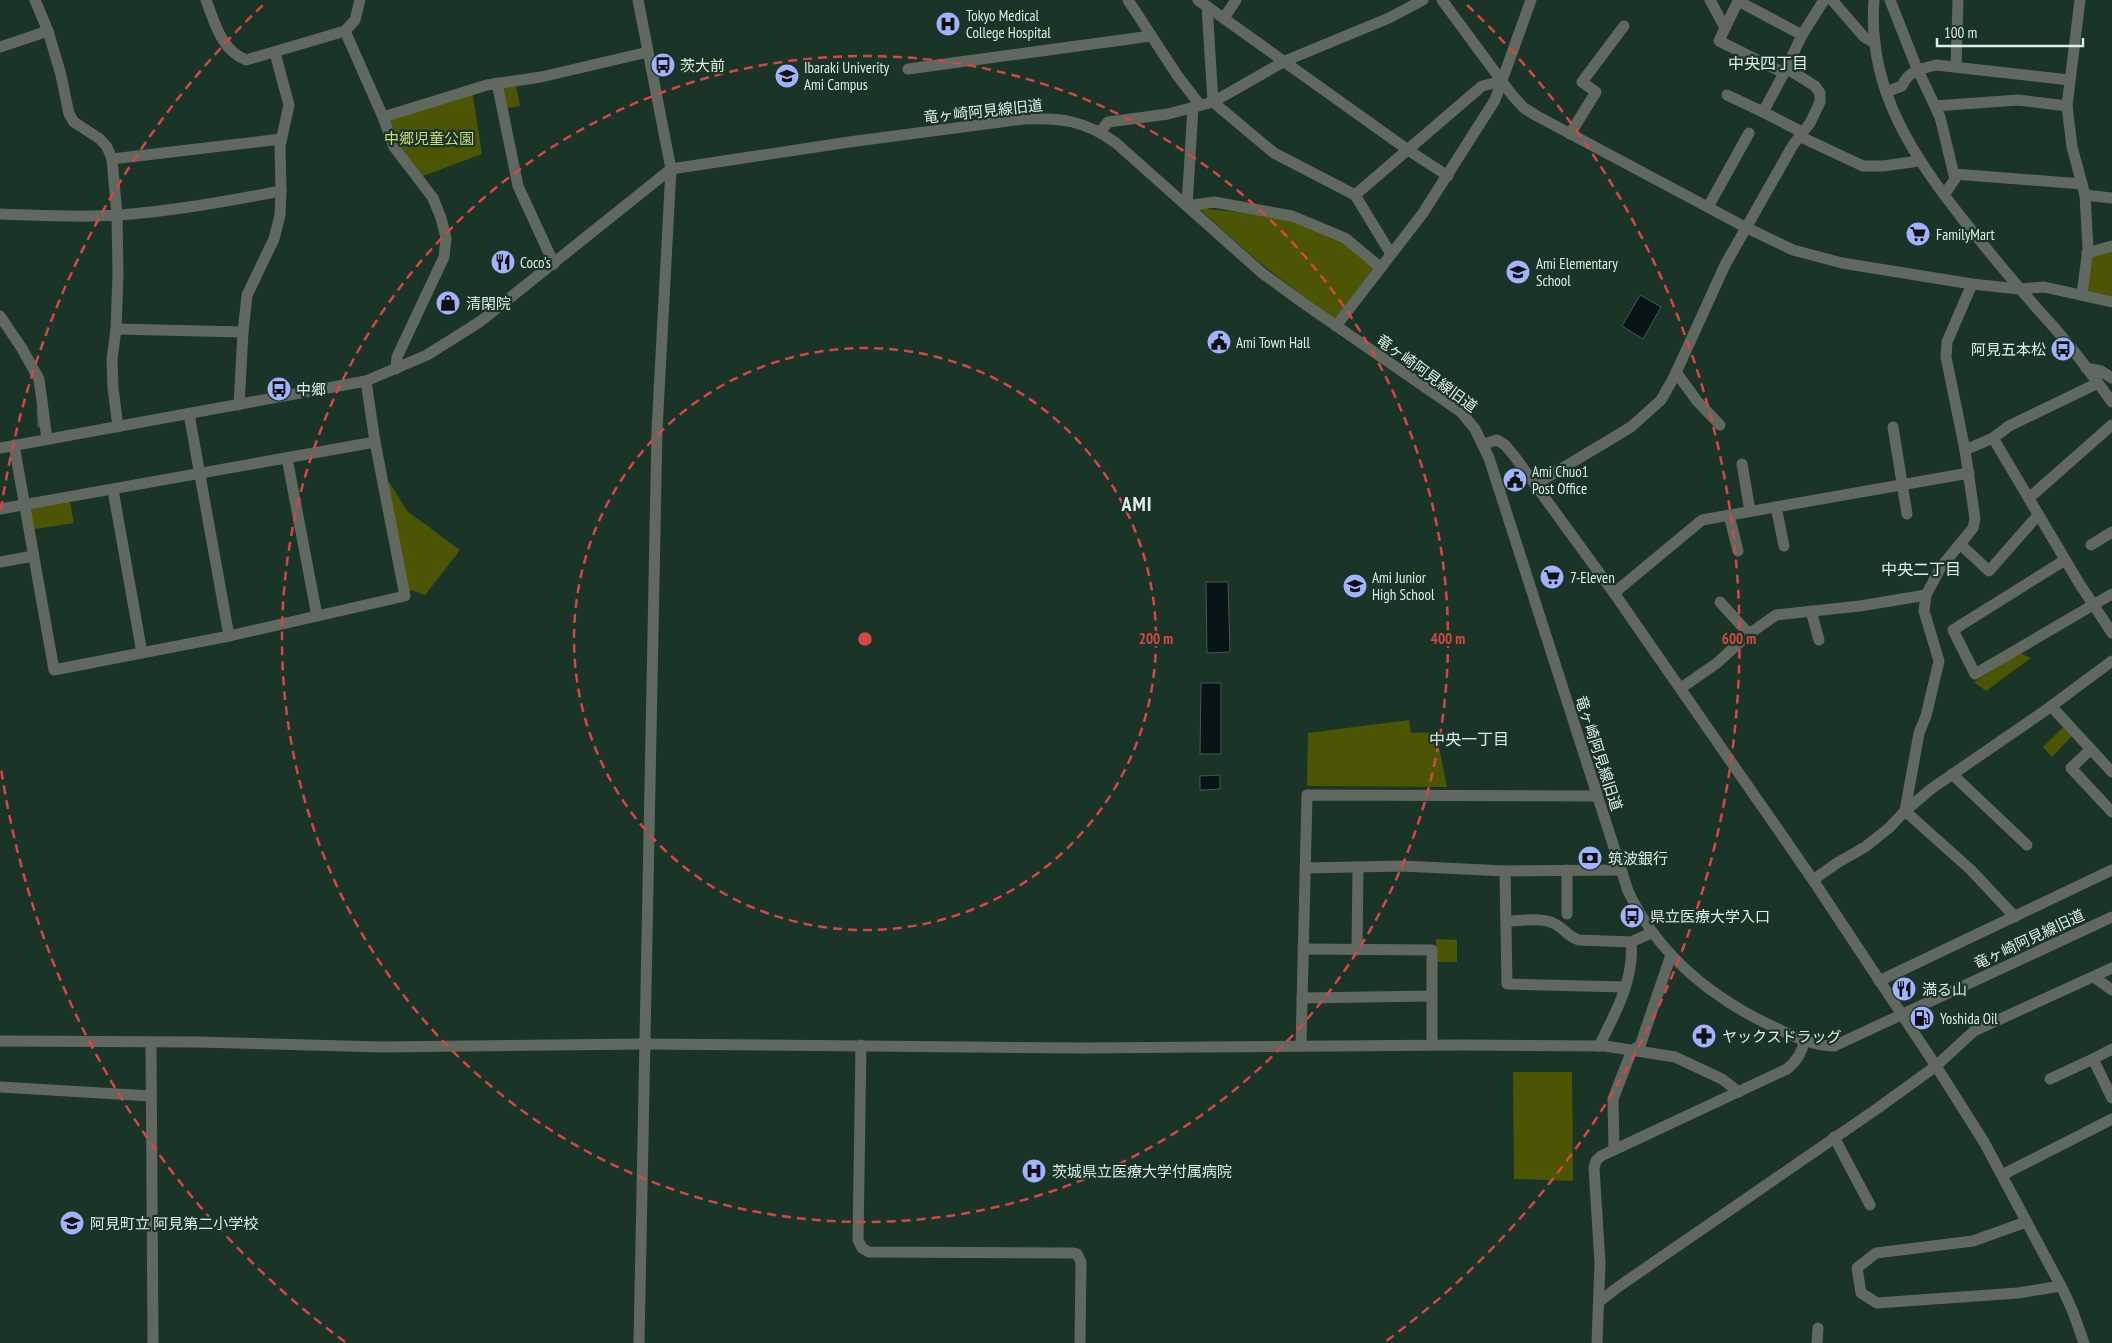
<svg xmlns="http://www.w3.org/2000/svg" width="2112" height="1343" font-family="'PT Sans Narrow','Noto Sans JP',sans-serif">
	<rect width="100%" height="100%" fill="#1b3428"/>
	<!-- green -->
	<g fill="#4b5504">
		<polygon points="515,80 520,106 502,109 497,83"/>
		<polygon points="472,90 482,154 418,178 383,117"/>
		<path d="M1198,208C1240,213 1288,214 1327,234C1345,243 1360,255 1374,268L1334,320L1259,262Z"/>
		<polygon points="2112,246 2112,302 2082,294 2087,253"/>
		<polygon points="390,483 407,511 460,550 425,595 411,590 407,595 384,485"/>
		<polygon points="69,497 74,523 29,530 24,505"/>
		<polygon points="2020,653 2031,658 1986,691 1974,682"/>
		<polygon points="1409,720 1411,733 1436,732 1447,787 1307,786 1308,733"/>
		<polygon points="2064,726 2072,736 2052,757 2043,747"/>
		<polygon points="1436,939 1457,940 1457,962 1436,962"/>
		<polygon points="1513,1072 1572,1072 1573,1181 1514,1179"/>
	</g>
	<!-- water -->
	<g fill="#081517" stroke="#485655">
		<polygon points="1640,295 1661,307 1643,339 1622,326"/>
		<polygon points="1206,582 1228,582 1230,652 1207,653"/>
		<polygon points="1201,683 1221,683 1221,754 1200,754"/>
		<polygon points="1220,775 1220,789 1200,790 1200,776"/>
	</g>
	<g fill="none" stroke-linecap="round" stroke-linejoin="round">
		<!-- stream -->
		<polyline stroke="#485655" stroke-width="3" points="38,409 39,426"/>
		<!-- minor -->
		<g stroke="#61685f" stroke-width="11">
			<polyline points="35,0 48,31 61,75 69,114 74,122 100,139 107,147 112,159 117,215 118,274 116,329 112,359 113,388 118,427"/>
			<path d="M206,0C215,23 221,50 246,60L345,31L355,20L360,0"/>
			<polyline points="638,0 671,169 657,430 639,1343"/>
			<polyline points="1128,0 1177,75 1200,105"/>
			<polyline points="1198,0 1408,150 1448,176"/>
			<polyline points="1442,0 1512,95 1524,108 1537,116 1745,227 1793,250 1842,263 1972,284 2019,289 2044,287 2112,302"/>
			<polyline points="1710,0 1725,28 1738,1 1802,35 1824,0"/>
			<polyline points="1832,0 1864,37 1875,43"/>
			<path d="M1874,0C1867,89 1913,156 1965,222C1993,257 2021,291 2051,324C2073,348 2092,375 2112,402"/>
			<polyline points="1890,0 1916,66 1940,117 1955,179 1944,195"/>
			<polyline points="2080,0 2067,106 2072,147 2085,195 2088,249 2082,294"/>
			<polyline points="1207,6 1213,102 1274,153 1355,195 1391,254"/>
			<polyline points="1224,18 1236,0"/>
			<polyline points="1725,28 1719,41 1784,73 1802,35"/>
			<polyline points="345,31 383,117 394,147 433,198 441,218 446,238 444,257 397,357 396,369"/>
			<polyline points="0,47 48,31"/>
			<polyline points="1956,67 1958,0"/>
			<polyline points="908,69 1151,36"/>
			<polyline points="497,83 518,186 554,264"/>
			<path d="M1886,92L1902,86C1908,71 1920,69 1936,65L2069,80"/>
			<polyline points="1727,95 1763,112 1784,73"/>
			<polyline points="1935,106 2018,100 2067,106"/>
			<polyline points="1193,107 1187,206 1214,202 1292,216 1345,238 1380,267"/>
			<polyline points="1763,112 1798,130 1801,137 1863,166 1883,166 1919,161"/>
			<polyline points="383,117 487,85 541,77 648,52"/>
			<polyline points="1100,132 1108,122 1168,114 1213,102 1285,61 1389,18 1423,0"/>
			<polyline points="1570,134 1596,92 1582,82 1624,26"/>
			<polyline points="112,159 281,139"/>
			<polyline points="1954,174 2082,184"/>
			<polyline points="1355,195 1482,86 1502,81"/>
			<polyline points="2085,195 2112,198"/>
			<polyline points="1708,207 1749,133"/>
			<path d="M0,214C39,215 79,218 119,215C174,211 228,201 281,191"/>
			<polyline points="2087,253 2112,246"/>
			<polyline points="0,316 21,347 39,379 47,439"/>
			<polyline points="1336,326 1423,213 1495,100 1531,0"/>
			<polyline points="116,329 243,332"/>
			<polyline points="2086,368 2101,371 2112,378"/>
			<polyline points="1676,372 1697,401 1720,425"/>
			<polyline points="239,405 243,332 247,295 274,239 280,215 281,191 280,146 289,105 275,53"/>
			<polyline points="189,414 229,636"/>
			<polyline points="1893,427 1907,514"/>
			<polyline points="1993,438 2079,583 2112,633"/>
			<polyline points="1484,444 1497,440 1505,445 1515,457 1614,593 1813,880 1936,1066 1984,1142 2064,1292 2073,1312 2084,1343"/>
			<polyline points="14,445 54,670 229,636 405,596 375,442 366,381"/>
			<path d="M0,448L366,381L427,355L481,321L671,169L849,142L1024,119C1062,118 1084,120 1116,143L1262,273L1306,305L1461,412L1475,429L1489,458L1628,891C1658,955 1713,999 1776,1028C1794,1037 1814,1046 1834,1046L2112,917"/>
			<polyline points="1965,450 1993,438 2009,426 2098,383"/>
			<polyline points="287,458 317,616"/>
			<polyline points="1742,464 1750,511"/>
			<polyline points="1536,484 1631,427 1661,400 1674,377 1725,265 1793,145 1810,123 1820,102 1820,93 1815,86 1786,68"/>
			<polyline points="113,490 142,653"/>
			<polyline points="2029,498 2112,425"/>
			<polyline points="1776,507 1784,546"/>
			<polyline points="0,509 375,442"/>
			<polyline points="1729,515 1738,551"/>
			<polyline points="1960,544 1989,571 2038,515"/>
			<polyline points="2091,545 2112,532"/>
			<polyline points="2065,560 1953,630 1975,674 2112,594"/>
			<polyline points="0,562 33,556"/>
			<polyline points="1614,593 1702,520 1969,473"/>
			<polyline points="1720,602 1749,634"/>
			<polyline points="1811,611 1819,640"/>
			<polyline points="1681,688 1717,663 1749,634 1776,615 1860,606 1926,595"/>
			<polyline points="2051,706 2112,772"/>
			<polyline points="2090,750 2071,768 2112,812"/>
			<polyline points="1952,774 2027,845"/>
			<polyline points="1905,811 1919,733 1926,716 1939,661 1924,611 1926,595 1941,567 1973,528 1975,519 1965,450 1946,357 1947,342 1972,284"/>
			<polyline points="1905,811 1971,870 2015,917"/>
			<polyline points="1306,868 1402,866 1505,871 1621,870"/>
			<polyline points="1505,871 1507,984 1625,987"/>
			<polyline points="1813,880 1837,863 1865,847 1889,828 1905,811 1931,789 2046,710 2112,661"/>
			<polyline points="1567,914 1567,870"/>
			<path d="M1506,921C1520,921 1540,917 1553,923C1563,927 1568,937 1579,940L1631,942"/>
			<polyline points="1303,949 1432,950 1432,1045"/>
			<polyline points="1357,950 1358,867"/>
			<polyline points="2094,977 2112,990"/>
			<polyline points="1879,981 2112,870"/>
			<polyline points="1302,998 1432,996"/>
			<polyline points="0,1041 197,1042 382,1047 644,1044 1083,1048 1461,1045 1605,1046 1675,1057 1722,1079 1739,1092"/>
			<polyline points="151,1043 153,1343"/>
			<polyline points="861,1045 858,1240 862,1248 869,1252 1072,1253 1077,1254 1081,1262 1080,1343"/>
			<polyline points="1301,1046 1307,795 1597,796"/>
			<path d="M1599,1046C1615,1014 1635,978 1631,942L1651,933"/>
			<polyline points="2112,1049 2093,1059 2112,1098"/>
			<polyline points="2050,1079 2093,1059"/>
			<polyline points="0,1087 151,1096"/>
			<polyline points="1834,1137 1870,1205"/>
			<polyline points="1614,1150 1613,1099 1632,1050 1640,1046 1671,955"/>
			<polyline points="2002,1175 2112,1119"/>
			<polyline points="2026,1222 1973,1241 1876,1253 1857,1268 1861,1293 1877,1303 2018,1293 2061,1286"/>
			<polyline points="1599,1302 1618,1287 1878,1108 1936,1066 1974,1031 2112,968"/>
			<path d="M1597,1343L1600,1263L1594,1168L1596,1161L1601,1156L1787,1069C1798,1060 1801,1053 1805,1040"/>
			<polyline points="1817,1343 1818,1328"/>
		</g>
	</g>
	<!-- distance rings -->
	<g fill="none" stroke="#d74644" stroke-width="2.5" stroke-dasharray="9 6">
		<circle cx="865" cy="639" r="291"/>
		<circle cx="865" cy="639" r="583"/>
		<path d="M345 1342A874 874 0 0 1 1 768M1 510A874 874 0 0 1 263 5M1467 5A874 874 0 0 1 1385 1342"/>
	</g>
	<!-- icons -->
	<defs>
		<symbol id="hospital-disc" viewBox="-11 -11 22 22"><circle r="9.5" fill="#a2b2fd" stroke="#1b3428"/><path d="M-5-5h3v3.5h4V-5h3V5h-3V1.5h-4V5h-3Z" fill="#111"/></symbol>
		<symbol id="bus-disc" viewBox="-11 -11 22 22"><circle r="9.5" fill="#a2b2fd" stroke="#1b3428"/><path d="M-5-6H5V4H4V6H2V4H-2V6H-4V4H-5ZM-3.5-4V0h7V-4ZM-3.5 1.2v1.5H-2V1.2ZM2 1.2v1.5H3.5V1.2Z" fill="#111"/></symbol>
		<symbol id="university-disc" viewBox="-11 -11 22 22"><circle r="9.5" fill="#a2b2fd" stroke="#1b3428"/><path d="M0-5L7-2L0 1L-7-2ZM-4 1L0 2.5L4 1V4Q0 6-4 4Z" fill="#111"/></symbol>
		<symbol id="supermarket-disc" viewBox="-11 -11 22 22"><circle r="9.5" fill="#a2b2fd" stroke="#1b3428"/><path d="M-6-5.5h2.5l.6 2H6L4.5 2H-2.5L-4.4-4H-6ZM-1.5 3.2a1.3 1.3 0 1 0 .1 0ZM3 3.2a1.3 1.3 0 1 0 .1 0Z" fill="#111"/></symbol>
		<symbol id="restaurant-disc" viewBox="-11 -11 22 22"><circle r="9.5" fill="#a2b2fd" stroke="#1b3428"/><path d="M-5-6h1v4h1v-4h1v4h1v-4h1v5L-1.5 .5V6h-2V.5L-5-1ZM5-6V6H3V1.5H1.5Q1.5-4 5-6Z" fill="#111"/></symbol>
		<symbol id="school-disc" viewBox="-11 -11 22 22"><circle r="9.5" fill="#a2b2fd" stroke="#1b3428"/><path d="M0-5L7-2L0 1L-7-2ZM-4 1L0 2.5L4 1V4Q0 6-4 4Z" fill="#111"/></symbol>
		<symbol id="shop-disc" viewBox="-11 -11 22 22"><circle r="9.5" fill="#a2b2fd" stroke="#1b3428"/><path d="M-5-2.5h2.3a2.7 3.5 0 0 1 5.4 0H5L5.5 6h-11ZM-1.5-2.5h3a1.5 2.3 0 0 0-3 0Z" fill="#111"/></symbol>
		<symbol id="civic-disc" viewBox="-11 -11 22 22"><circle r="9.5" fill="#a2b2fd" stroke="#1b3428"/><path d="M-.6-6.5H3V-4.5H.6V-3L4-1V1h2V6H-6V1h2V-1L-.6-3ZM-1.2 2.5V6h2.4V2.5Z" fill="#111"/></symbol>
		<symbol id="bank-disc" viewBox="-11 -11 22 22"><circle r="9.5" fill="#a2b2fd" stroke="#1b3428"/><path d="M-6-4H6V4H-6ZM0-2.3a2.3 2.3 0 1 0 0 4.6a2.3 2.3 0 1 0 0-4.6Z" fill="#111"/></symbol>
		<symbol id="fuel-disc" viewBox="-11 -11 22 22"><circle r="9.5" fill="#a2b2fd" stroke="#1b3428"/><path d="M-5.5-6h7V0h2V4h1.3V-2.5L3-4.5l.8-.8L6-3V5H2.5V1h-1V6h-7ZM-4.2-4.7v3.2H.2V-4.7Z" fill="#111"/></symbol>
		<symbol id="pharmacy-disc" viewBox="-11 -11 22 22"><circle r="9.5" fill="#a2b2fd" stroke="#1b3428"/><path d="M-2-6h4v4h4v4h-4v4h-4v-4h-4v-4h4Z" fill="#111"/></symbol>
	</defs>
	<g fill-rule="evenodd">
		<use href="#hospital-disc" x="934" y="10" width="28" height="28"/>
		<use href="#bus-disc" x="649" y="51" width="28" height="28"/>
		<use href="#university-disc" x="773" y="62" width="28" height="28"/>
		<use href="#supermarket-disc" x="1904" y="220" width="28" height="28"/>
		<use href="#restaurant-disc" x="489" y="248" width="28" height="28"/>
		<use href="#school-disc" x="1504" y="258" width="28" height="28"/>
		<use href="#shop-disc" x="434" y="289" width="28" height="28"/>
		<use href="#civic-disc" x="1205" y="328" width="28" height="28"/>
		<use href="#bus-disc" x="2049" y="335" width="28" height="28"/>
		<use href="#bus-disc" x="265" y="375" width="28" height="28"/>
		<use href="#civic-disc" x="1501" y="466" width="28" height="28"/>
		<use href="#supermarket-disc" x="1538" y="563" width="28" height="28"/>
		<use href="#school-disc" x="1341" y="572" width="28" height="28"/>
		<use href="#bank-disc" x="1576" y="844" width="28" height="28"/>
		<use href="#bus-disc" x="1618" y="902" width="28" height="28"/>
		<use href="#restaurant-disc" x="1890" y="975" width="28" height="28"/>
		<use href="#fuel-disc" x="1908" y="1004" width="28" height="28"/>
		<use href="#pharmacy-disc" x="1690" y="1022" width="28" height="28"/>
		<use href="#hospital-disc" x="1020" y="1157" width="28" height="28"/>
		<use href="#school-disc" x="58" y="1209" width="28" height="28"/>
	</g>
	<g text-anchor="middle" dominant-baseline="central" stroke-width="4.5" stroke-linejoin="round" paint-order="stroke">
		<!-- poi labels -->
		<g font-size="15" fill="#deede5" stroke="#1b3428" text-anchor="start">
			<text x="966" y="15">Tokyo Medical<tspan x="966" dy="17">College Hospital</tspan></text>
			<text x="680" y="65">茨大前</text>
			<text x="804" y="67">Ibaraki Univerity<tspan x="804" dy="17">Ami Campus</tspan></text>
			<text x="1936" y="234">FamilyMart</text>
			<text x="520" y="262">Coco's</text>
			<text x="1536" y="263">Ami Elementary<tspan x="1536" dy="17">School</tspan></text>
			<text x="466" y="303">清閑院</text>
			<text x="1236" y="342">Ami Town Hall</text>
			<text x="2046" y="349" text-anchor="end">阿見五本松</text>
			<text x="296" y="389">中郷</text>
			<text x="1532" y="471">Ami Chuo1<tspan x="1532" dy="17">Post Office</tspan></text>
			<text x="1372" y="577">Ami Junior<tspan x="1372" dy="17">High School</tspan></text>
			<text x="1570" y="577">7-Eleven</text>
			<text x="1608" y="858">筑波銀行</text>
			<text x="1650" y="916">県立医療大学入口</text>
			<text x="1922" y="989">満る山</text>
			<text x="1940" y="1018">Yoshida Oil</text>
			<text x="1722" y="1036">ヤックスドラッグ</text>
			<text x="1052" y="1171">茨城県立医療大学付属病院</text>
			<text x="90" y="1223">阿見町立 阿見第二小学校</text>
		</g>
		<!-- street labels -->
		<g font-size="15" fill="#deede5" stroke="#1b3428">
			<text transform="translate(983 111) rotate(-6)">竜ヶ崎阿見線旧道</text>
			<text transform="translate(1427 373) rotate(36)">竜ヶ崎阿見線旧道</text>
			<text transform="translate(1599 753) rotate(72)">竜ヶ崎阿見線旧道</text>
			<text transform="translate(2029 939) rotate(-25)">竜ヶ崎阿見線旧道</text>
		</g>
		<!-- park labels -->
		<g font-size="15" fill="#c7da75" stroke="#1b3428">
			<text x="429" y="138">中郷児童公園</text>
		</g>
		<!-- neighbourhood labels -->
		<g font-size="16" fill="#deede5" stroke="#1b3428">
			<text x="1768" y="63">中央四丁目</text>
			<text x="1921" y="569">中央二丁目</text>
			<text x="1469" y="739">中央一丁目</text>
		</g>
		<!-- district labels -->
		<g font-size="20" font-weight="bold" letter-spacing="1" fill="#deede5" stroke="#1b3428">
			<text x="1137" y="504">AMI</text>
		</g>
	</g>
	<circle cx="865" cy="639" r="8" fill="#d74644" stroke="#1b3428" stroke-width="2.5"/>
	<g font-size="15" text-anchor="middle" font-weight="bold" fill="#d74644" stroke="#1b3428" stroke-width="4.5" stroke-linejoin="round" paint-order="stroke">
		<text x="1156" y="644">200 m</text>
		<text x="1448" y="644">400 m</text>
		<text x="1739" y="644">600 m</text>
	</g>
	<!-- scale -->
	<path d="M1937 38v8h146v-8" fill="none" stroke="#deede5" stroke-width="2.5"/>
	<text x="1944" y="38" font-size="15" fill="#deede5" stroke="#1b3428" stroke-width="4" paint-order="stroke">100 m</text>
</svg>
